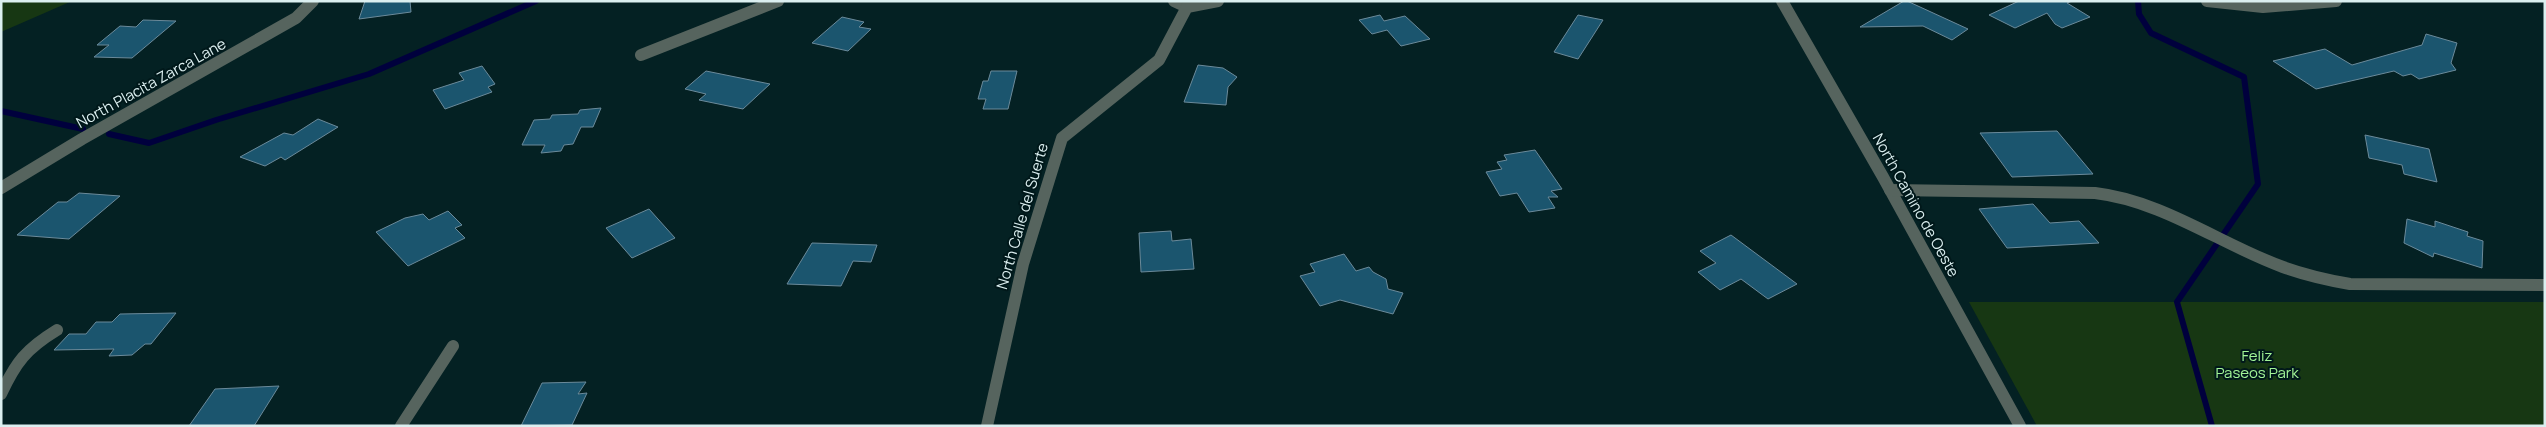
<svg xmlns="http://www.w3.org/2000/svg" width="2546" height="427" font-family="Manrope,sans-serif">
	<rect width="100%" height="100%" fill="#042123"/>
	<!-- green -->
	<g fill="#173713">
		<polygon points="1,1 72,1 1,32"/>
		<polygon points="1969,302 2545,302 2545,426 2037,426"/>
	</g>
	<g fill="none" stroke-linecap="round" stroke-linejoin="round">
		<!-- stream -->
		<g stroke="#00003d" stroke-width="6">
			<polyline points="2138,1 2139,14 2151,33 2244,77 2258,184 2177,302 2212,426"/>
			<polyline points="1,111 83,129"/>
			<polyline points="109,134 149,143 216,120 369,74 536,1"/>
		</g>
	</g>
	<!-- building -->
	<g fill="#1b556e" stroke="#6b8a9a">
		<polygon points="365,1 410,1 411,12 359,19"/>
		<polygon points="1904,1 1907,1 1968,29 1952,40 1923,26 1860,27"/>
		<polygon points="2019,1 2072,1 2067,3 2090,17 2062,28 2055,24 2047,13 2015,28 1989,15"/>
		<polygon points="1380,15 1384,21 1405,16 1430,39 1401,46 1387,30 1372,34 1359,20"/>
		<polygon points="1578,15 1603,20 1578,59 1554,52"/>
		<polygon points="842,17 864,22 859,27 871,29 848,51 812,43"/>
		<polygon points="143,20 176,21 132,58 94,57 109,45 97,45 120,26 136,27"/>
		<polygon points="2426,34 2457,43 2451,63 2456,70 2419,79 2411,74 2403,76 2394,71 2316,89 2273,61 2325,49 2352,65 2422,45"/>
		<polygon points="1198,65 1223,68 1237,77 1228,87 1226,105 1184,102"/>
		<polygon points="482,66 495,84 488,87 492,92 445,109 433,90 464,80 459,73"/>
		<polygon points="706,71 770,84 743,109 699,100 706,94 685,89"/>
		<polygon points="991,71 1017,71 1008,109 983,109 986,99 978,99 983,81 988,81"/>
		<polygon points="601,108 593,127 581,127 573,144 564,145 561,151 541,153 545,145 522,145 534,120 550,119 552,115 578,114 580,110"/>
		<polygon points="318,119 338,127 285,160 281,157 265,166 240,157 284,133 293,135"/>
		<polygon points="2057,131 2093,174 2012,177 1980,133"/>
		<polygon points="2365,135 2429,149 2437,182 2404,174 2402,165 2369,158"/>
		<polygon points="1535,150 1562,189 1551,191 1558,197 1548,197 1555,208 1529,212 1517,193 1500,196 1486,172 1502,169 1497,162 1507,160 1504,155"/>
		<polygon points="79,193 120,196 69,239 17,235 58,202 67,202"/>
		<polygon points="2033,204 2050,223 2079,221 2099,243 2007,248 1979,209"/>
		<polygon points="649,209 675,238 632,258 606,228"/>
		<polygon points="448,211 462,225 455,228 465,238 408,266 376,232 405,218 423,214 429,220"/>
		<polygon points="2407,219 2435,227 2435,221 2468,232 2467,236 2483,241 2482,268 2434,253 2433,257 2404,243"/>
		<polygon points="1171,231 1172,241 1191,239 1194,269 1141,272 1139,233"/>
		<polygon points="1731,235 1797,284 1768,299 1741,279 1720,290 1698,272 1716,263 1700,251"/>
		<polygon points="812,243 877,245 871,262 853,261 841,286 787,284"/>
		<polygon points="1344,254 1356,271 1369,267 1373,272 1386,279 1388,289 1403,293 1393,314 1340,300 1320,306 1300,276 1315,272 1310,264"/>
		<polygon points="176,313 151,344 145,344 132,355 109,356 114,349 54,350 69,334 86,334 96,322 112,322 120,314"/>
		<polygon points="586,382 578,394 587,393 572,425 521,426 542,383"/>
		<polygon points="279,386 254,426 189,426 215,389"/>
	</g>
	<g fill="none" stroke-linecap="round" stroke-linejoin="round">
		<!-- minor -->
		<g stroke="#56645e" stroke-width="12">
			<polyline points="1174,1 1187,7"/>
			<polyline points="1782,1 1883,177 2020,426"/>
			<polyline points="2207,1 2263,7 2336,1"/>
			<polyline points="641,55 778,1"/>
			<polyline points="1,188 82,139 296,18 313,1"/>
			<path d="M1890,190L2095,193C2163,201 2220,244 2283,267C2305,275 2327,280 2350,284L2545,285"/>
			<path d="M1,394C16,362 26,349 57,330"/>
			<polyline points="401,426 453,346"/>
			<polyline points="987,426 1023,264 1062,138 1159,60 1187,7 1218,1"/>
		</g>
	</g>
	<g text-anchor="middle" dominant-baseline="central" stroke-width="4" stroke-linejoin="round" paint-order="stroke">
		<!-- street labels -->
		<g font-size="15" fill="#dbeff0" stroke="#00181a">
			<text transform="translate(151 83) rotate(-29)">North Placita Zarca Lane</text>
			<text transform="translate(1916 205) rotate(61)">North Camino de Oeste</text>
			<text transform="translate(1022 216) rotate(-74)">North Calle del Suerte</text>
		</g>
		<!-- park labels -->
		<g font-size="15" fill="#a2f597" stroke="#00181a">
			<text x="2257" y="355">Feliz<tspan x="2257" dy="17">Paseos Park</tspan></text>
		</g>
	</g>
	<!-- border -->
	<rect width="2546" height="427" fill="none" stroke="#dbeff0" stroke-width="5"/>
</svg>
